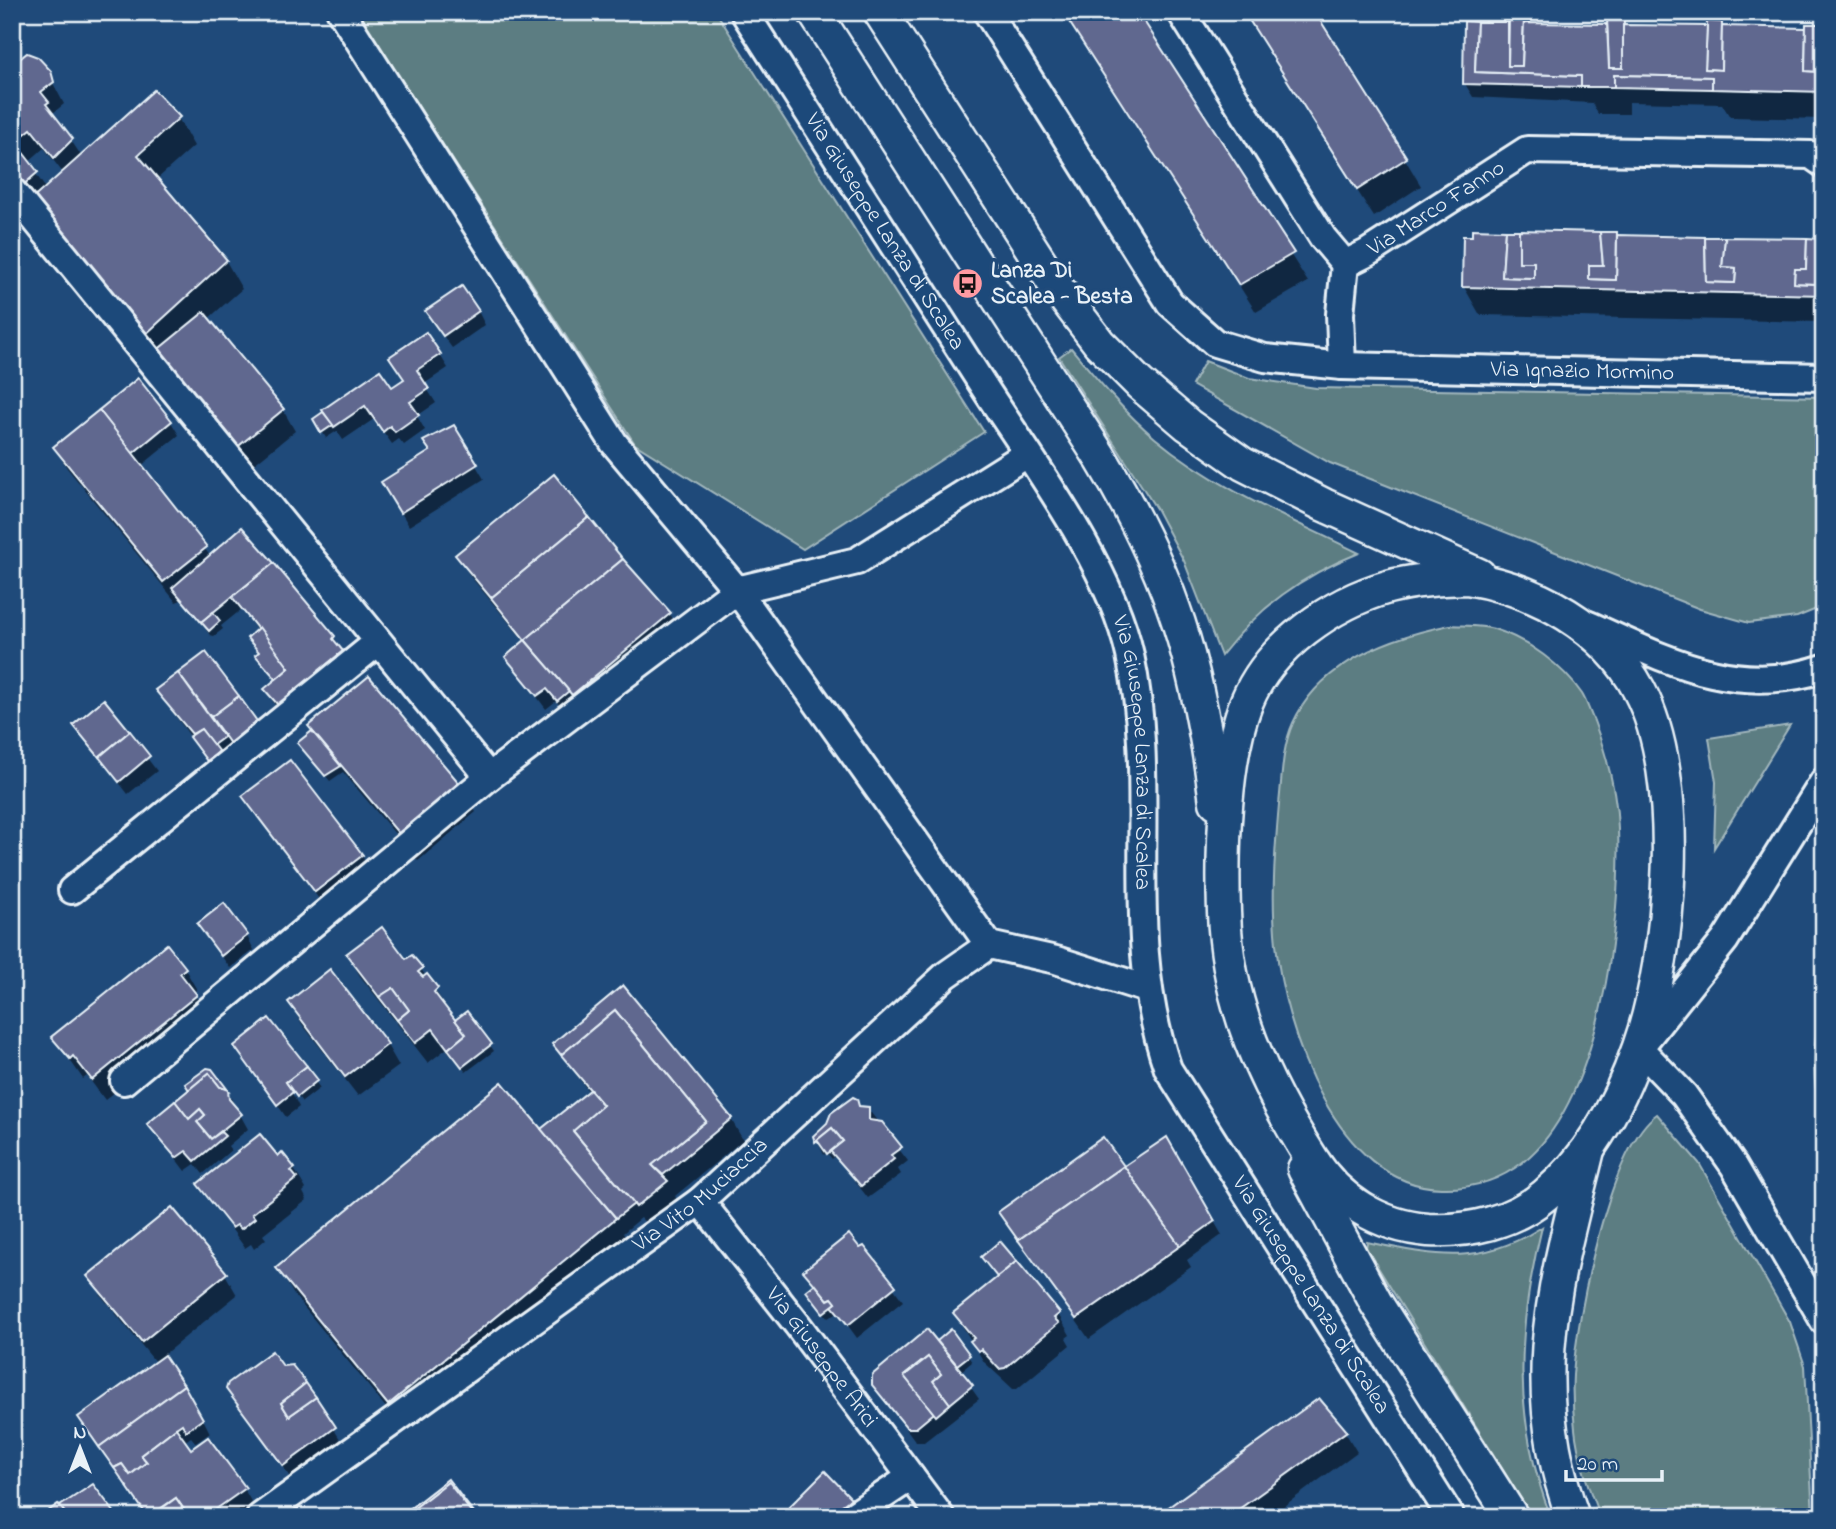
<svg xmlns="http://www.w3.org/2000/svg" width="1836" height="1529" font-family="'Indie Flower',sans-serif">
	<rect width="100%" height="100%" fill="#1f4a7a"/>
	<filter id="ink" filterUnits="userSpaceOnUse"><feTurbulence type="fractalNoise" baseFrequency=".0143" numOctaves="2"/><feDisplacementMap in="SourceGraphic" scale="14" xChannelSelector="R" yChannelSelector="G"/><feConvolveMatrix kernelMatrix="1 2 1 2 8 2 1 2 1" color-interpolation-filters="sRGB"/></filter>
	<g filter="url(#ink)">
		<!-- grass -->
		<g fill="#5c7d82" stroke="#a2b7bd" stroke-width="2">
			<polygon points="358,12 716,12 984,432 803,549 635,444"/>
			<path d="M1071,348C1097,379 1123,411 1155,438C1214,487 1290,519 1359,553C1301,576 1259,607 1221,656L1184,561L1157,510L1059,357Z"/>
			<polygon points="1205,361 1249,378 1316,388 1824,397 1824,606 1797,617 1749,623 1700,609 1330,463 1192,385"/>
			<path d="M1450,625C1464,626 1481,625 1494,629C1527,639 1563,666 1582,694C1587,702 1590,713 1594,721C1607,756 1617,792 1618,829C1622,921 1600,1101 1523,1162C1499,1181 1471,1189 1441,1188C1337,1186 1284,1030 1276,944C1271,897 1275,850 1279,804C1282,778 1282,747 1293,723C1320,663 1390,637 1450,625Z"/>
			<polygon points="1790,725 1714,848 1716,782 1709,738"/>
			<path d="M1824,1001V1125C1811,1088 1811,1038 1824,1001Z"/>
			<path d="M1657,1114L1699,1163L1790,1322L1805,1366L1813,1517H1600C1589,1490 1578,1458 1575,1429C1573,1412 1572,1393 1573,1375C1577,1316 1609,1148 1657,1114Z"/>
			<path d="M1542,1227C1517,1328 1512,1417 1551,1517H1532L1366,1248L1367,1242C1436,1256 1479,1267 1542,1227Z"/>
		</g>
		<!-- shadow -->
		<g fill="#0007" fill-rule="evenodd">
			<polygon points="1136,12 1308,282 1256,312 1085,45"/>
			<polygon points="1244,12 1405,159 1421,186 1374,217"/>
			<polygon points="1523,20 1526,24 1606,26 1609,32 1623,21 1626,27 1709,28 1721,23 1724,28 1805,29 1822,26 1824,119 1730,117 1722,104 1629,102 1629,114 1598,114 1592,103 1473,97 1465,84 1507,24 1510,29"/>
			<path d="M44,66L64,104L53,113L82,157L178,118L194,146L156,180L226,261L242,289L208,319L283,410L295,431L248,469L12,179V67ZM44,148L63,173L46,189L28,162Z"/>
			<polygon points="1616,234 1618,237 1824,241 1824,322 1480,315 1464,287"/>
			<polygon points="478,311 485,325 452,348 435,325"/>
			<polygon points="440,355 448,368 424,384 436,403 417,416 425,430 404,445 399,439 392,444 374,419 343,440 337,431 326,438 315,420 325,413 391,390 405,380 399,371"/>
			<polygon points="171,422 179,435 141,466 211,557 242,530 334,637 346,658 278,710 266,690 277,681 261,661 257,631 242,609 221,626 223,629 214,636 210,635 206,630 208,627 184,599 176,602 67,468 55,448"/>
			<polygon points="453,427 484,479 409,526 383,482 432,452"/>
			<polygon points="458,555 638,575 670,614 682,635 566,713 556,701 546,709 507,657 525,642 470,576"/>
			<polygon points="206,654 258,725 212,766 157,691"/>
			<polygon points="104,702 157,771 128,794 75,726"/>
			<polygon points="310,727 464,791 476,812 418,861 343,772 330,781 303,750 299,744 313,732"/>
			<polygon points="245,796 362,856 374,877 328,911 257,817"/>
			<polygon points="199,925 247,936 254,950 230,968"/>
			<polygon points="167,947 185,969 197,990 193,992 208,1017 105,1100 87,1076 83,1079 54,1037"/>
			<polygon points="348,955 406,962 421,969 460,1028 490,1045 494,1051 466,1072 446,1049 428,1063 360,976"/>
			<polygon points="290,1003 387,1045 399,1066 358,1096 302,1024"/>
			<polygon points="269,1021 320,1088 302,1102 293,1090 291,1091 299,1107 286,1117 236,1046"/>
			<polygon points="554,1044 731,1119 743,1140 675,1196 679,1203 649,1227 641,1218 623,1233 631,1247 405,1431 294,1295 278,1268 541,1131 589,1092"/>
			<polygon points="227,1091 248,1129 228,1146 231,1150 203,1174 195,1164 185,1171 150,1125"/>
			<polygon points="856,1100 861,1108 868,1109 908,1161 898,1169 901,1174 868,1198 835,1156 832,1159 827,1153 824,1155 815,1136"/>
			<polygon points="1166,1139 1222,1235 1187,1260 1191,1267 1089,1339 1000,1213 1124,1168"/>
			<polygon points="277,1158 294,1169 306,1189 303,1192 307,1200 263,1235 266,1239 254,1249 251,1244 245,1248 200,1185"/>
			<polygon points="172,1209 225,1274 237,1295 162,1356 197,1407 210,1433 196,1443 191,1437 184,1442 191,1451 244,1489 256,1510 247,1517 148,1517 124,1482 156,1363 102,1297 90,1276"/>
			<polygon points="1000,1243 1058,1314 1070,1335 1066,1338 1070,1345 1017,1389 1013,1389 984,1362 955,1314 999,1278 986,1263"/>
			<polygon points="864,1248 903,1301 857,1338 838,1312 828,1318 811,1297 814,1286 805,1271"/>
			<polygon points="951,1331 972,1362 960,1372 979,1399 924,1442 916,1442 874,1385"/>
			<polygon points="282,1368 315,1398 346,1449 296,1486 228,1388"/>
			<polygon points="1345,1432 1357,1452 1269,1517 1158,1517"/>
			<polygon points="850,1499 858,1513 853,1517 797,1517 791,1507"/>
		</g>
		<!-- building -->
		<g fill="#60688f" stroke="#e8f1f8" stroke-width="2">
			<polygon points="1073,12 1138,12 1294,253 1239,285 1066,17"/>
			<polygon points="1244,12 1315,12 1407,158 1357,190"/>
			<polygon points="1509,18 1524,18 1522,66 1508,66"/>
			<polygon points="1607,18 1624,19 1623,68 1609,68"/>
			<polygon points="1464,21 1477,22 1475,72 1581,76 1581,87 1463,84"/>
			<polygon points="1707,21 1722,22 1721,70 1705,69"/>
			<polygon points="1477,22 1508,22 1508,66 1522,66 1524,23 1607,24 1609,68 1623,68 1623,25 1707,26 1705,69 1721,70 1722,26 1806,28 1805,71 1821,72 1824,29 1824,92 1712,89 1712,77 1614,75 1614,87 1581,87 1581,76 1475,72"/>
			<polygon points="1806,24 1823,24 1821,72 1805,71"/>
			<polygon points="27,53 38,57 51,71 54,82 41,92 49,102 46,104 73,139 54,158 31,129 15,142 38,172 21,187 12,176 12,65"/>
			<polygon points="1614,75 1712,77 1712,89 1614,87"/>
			<polygon points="154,90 180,117 138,155 227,260 145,335 30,201"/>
			<polygon points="1472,229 1505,230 1502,277 1534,278 1534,262 1519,262 1519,230 1600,232 1603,265 1589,265 1589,279 1616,280 1617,235 1705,237 1706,282 1735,283 1736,268 1722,267 1725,237 1807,238 1806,269 1795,269 1794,283 1819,284 1824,239 1824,295 1462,287 1463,236 1472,236"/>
			<polygon points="1505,230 1519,230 1519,262 1534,262 1534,278 1502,277"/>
			<polygon points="1600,232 1617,232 1616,280 1589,279 1589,265 1603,265"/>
			<polygon points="1705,237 1725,237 1722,267 1736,268 1735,283 1706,282"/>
			<polygon points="1807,238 1821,239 1819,284 1794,283 1795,269 1806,269"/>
			<polygon points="462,286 479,311 443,336 425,311"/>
			<polygon points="204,312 284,409 235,449 155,352"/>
			<polygon points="426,332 441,354 417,370 429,389 410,402 419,415 395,432 390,426 383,432 365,406 334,427 322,410 380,370 392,387 404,379 389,357"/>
			<polygon points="138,378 172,421 132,454 99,410"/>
			<polygon points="99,410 207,547 163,582 53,447"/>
			<polygon points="323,412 333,425 321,433 313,419"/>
			<polygon points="454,425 478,464 400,513 381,482 430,451 423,441"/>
			<polygon points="554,474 589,517 491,598 455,555"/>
			<polygon points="589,517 623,559 525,640 491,598"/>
			<polygon points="242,527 274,563 201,622 172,588"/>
			<polygon points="623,559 671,613 572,695 525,640"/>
			<polygon points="274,563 335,636 333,639 343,651 279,706 264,689 289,668 232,597"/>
			<polygon points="213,612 220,621 209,631 201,622"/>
			<polygon points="259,627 289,668 276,679 255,655 259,652 247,638"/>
			<polygon points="525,640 569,691 557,701 547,689 537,696 505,657"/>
			<polygon points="206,652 239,696 211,717 178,673"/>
			<polygon points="178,673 224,737 213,745 201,729 192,734 155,690"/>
			<polygon points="369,676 465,790 405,841 308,726"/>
			<polygon points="239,696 259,724 231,745 211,717"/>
			<polygon points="104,699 130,731 99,757 73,725"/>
			<polygon points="201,729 219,752 207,761 189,737"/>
			<polygon points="130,731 150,756 119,782 99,757"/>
			<polygon points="312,731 341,766 325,776 297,743"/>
			<polygon points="290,760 363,855 315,892 242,796"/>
			<polygon points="224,903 248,935 221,956 197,924"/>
			<polygon points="382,927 406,959 412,955 423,968 418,972 423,977 427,974 438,988 434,992 466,1034 448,1049 433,1029 415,1043 397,1020 409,1010 393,988 379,997 346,954"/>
			<polygon points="167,944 186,968 180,973 197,995 92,1080 73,1056 70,1059 51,1037"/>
			<polygon points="330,969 388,1044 345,1077 288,1002"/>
			<polygon points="623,985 732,1118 663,1175 652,1165 706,1121 615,1010 561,1055 552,1044"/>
			<polygon points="393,988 409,1010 397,1020 379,997"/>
			<polygon points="615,1010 706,1121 652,1165 668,1181 636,1207 573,1131 603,1105 561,1055"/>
			<polygon points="467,1011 492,1044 462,1067 448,1049 466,1034 455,1020"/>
			<polygon points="269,1018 307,1066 286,1082 293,1092 277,1105 234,1046"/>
			<polygon points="307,1066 318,1080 297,1097 286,1082"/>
			<polygon points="207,1068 212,1069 228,1090 220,1087 209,1073 189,1090 185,1084"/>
			<polygon points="209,1073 220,1087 228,1090 229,1099 242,1114 211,1139 197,1122 205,1115 200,1109 189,1119 175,1101"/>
			<polygon points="502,1082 616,1218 388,1405 276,1268"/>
			<polygon points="590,1090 603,1105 573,1131 634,1204 616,1218 541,1129"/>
			<polygon points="853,1097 857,1099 859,1106 869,1107 869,1120 882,1122 902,1147 891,1155 894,1159 861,1186 830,1151 843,1141 832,1128 815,1142 813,1136 827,1123 831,1113"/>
			<polygon points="175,1101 189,1119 200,1109 205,1115 197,1122 211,1139 221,1132 225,1136 195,1161 186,1151 176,1158 147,1124"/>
			<polygon points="832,1128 843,1141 827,1154 817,1140"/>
			<polygon points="260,1134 278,1156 282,1152 295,1168 291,1171 297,1178 252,1214 255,1218 241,1229 237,1225 232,1228 197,1184"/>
			<polygon points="1103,1137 1124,1166 1018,1240 998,1212"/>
			<polygon points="1167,1137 1215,1221 1180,1246 1124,1166"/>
			<polygon points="1124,1166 1180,1246 1076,1319 1018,1240"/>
			<polygon points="172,1207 227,1273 142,1342 87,1276"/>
			<polygon points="849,1234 860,1248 864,1246 896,1286 848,1325 832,1306 836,1303 832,1298 828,1300 803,1271"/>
			<polygon points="1000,1241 1017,1261 997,1277 981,1257"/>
			<polygon points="1017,1261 1060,1313 1054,1318 1059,1323 1005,1368 999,1369 981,1349 978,1351 970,1341 974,1338 953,1313"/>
			<polygon points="815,1284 828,1300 832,1298 836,1303 823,1313 806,1291"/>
			<polygon points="927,1329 973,1385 950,1404 933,1381 941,1374 928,1357 904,1376 934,1413 916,1428 907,1428 872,1385 872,1375"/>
			<polygon points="951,1329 970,1355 957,1365 937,1341"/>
			<polygon points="272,1351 283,1366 292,1365 306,1383 281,1403 289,1416 316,1397 336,1427 283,1466 226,1389 228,1383"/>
			<polygon points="164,1355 184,1385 99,1447 78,1417"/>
			<polygon points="928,1357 941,1374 933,1381 950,1404 936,1416 904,1376"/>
			<polygon points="306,1383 316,1397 289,1416 281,1403"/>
			<polygon points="184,1385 203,1419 186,1431 182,1424 176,1428 141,1455 147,1462 130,1475 122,1464 114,1468 99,1447"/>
			<polygon points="1319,1398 1347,1431 1228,1517 1155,1517"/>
			<polygon points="176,1428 191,1449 208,1437 246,1488 205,1517 189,1517 176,1498 148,1517 114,1468 122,1464 130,1475 147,1462 141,1455"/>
			<polygon points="825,1471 851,1498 831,1517 799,1517 789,1507"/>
			<polygon points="448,1479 477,1517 399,1517"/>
			<polygon points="448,1482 475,1517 403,1517"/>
			<polygon points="93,1484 118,1517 68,1517 60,1506"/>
			<polygon points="176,1498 189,1517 150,1517"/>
			<polygon points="58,1504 68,1517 40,1517"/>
		</g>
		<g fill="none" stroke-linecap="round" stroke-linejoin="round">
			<defs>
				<g id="minor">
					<polyline points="341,12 614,443 737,590 989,945"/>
					<path id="s1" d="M744,12C825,139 907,266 988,393C1037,468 1111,568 1130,655C1160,794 1120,931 1168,1069L1451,1517"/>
					<path id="s2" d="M987,12L1170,303L1215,343L1265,358L1342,366L1824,377"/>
					<path id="s3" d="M1181,12L1323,238L1345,264L1367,253L1527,150L1811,155L1824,164"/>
					<polyline points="12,191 489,777"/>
					<polyline points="1342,366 1340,314 1345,264"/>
					<path d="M1589,625C1667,660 1737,698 1824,668"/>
					<polyline points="1824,781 1725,940 1639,1048 1684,1095 1734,1166 1824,1321"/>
					<polyline points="72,890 378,642"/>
					<polyline points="124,1081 489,777 737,590 857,561 1027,454"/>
					<path id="s4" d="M700,1201L797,1324L941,1517"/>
					<path id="s5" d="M260,1517L700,1201L946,975L989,945L1056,960L1147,989"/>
					<polyline points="851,1517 911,1477"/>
				</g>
				<g id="tertiary">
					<path d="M814,12L1100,457C1173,577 1198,664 1216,802"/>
					<polyline points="880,12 1057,288 1099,343 1140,384 1188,425 1243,464 1324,505 1479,575"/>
					<path d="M1467,578C1536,589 1606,627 1639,690C1686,778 1671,956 1639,1047C1620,1102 1590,1158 1545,1195C1513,1222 1469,1232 1428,1230C1379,1226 1338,1200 1312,1159C1263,1082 1227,1004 1224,912C1222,850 1224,758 1247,701C1270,646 1332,603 1388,587C1414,580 1441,579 1467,578Z"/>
					<polyline points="1304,1169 1376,1303 1512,1517"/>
					<path d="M1573,1517C1523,1383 1556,1281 1588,1150"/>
				</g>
			</defs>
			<!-- minor casing -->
			<use href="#minor" stroke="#e8f1f8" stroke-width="32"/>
			<!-- tertiary casing -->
			<use href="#tertiary" stroke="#e8f1f8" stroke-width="37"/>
			<!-- minor -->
			<use href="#minor" stroke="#1f4a7a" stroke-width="26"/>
			<!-- tertiary -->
			<use href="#tertiary" stroke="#1f4a7a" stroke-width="32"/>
		</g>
	</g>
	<!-- icons -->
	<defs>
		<symbol id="bus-disc" viewBox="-11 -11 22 22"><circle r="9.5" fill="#ff9aa2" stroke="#1f4a7a"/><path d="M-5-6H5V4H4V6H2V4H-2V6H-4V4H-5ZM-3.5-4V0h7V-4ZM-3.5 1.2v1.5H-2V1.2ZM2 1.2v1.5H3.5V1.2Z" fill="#111"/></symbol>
	</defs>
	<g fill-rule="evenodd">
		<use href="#bus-disc" x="950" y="266" width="35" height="35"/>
	</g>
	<g text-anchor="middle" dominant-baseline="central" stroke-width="7" stroke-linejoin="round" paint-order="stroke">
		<!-- street labels -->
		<g font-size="23" fill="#e8f1f8" stroke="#1f4a7a">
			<text stroke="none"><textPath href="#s3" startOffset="408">Via Marco Fanno</textPath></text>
			<text stroke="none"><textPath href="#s1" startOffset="261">Via Giuseppe Lanza di Scalea</textPath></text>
			<text stroke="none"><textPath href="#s2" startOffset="774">Via Ignazio Mormino</textPath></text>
			<text stroke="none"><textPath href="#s1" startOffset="850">Via Giuseppe Lanza di Scalea</textPath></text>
			<text stroke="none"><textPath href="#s5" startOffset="546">Via Vito Muciaccia</textPath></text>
			<text stroke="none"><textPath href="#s1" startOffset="1437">Via Giuseppe Lanza di Scalea</textPath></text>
			<text stroke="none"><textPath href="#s4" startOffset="198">Via Giuseppe Arici</textPath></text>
		</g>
		<!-- poi labels -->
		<g font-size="23" font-weight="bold" fill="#e8f1f8" stroke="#1f4a7a" text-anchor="start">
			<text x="991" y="271">Lanza Di<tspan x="991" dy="26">Scalea - Besta</tspan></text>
		</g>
	</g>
	<!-- margin -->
	<rect width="1836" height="1529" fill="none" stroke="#1f4a7a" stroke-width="42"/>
	<rect x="21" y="21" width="1794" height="1487" fill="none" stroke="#e8f1f8" stroke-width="2.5" filter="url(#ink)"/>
	<!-- north arrow -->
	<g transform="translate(80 1448)" stroke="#1f4a7a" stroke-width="5" paint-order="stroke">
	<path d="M0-5L12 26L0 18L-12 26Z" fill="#e8f1f8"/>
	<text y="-10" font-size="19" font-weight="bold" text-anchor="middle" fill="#e8f1f8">N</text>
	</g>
	<!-- scale -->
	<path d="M1566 1470v10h96v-10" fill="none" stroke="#e8f1f8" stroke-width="3.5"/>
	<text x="1577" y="1470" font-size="21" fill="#e8f1f8" stroke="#1f4a7a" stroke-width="5" paint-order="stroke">20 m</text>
</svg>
